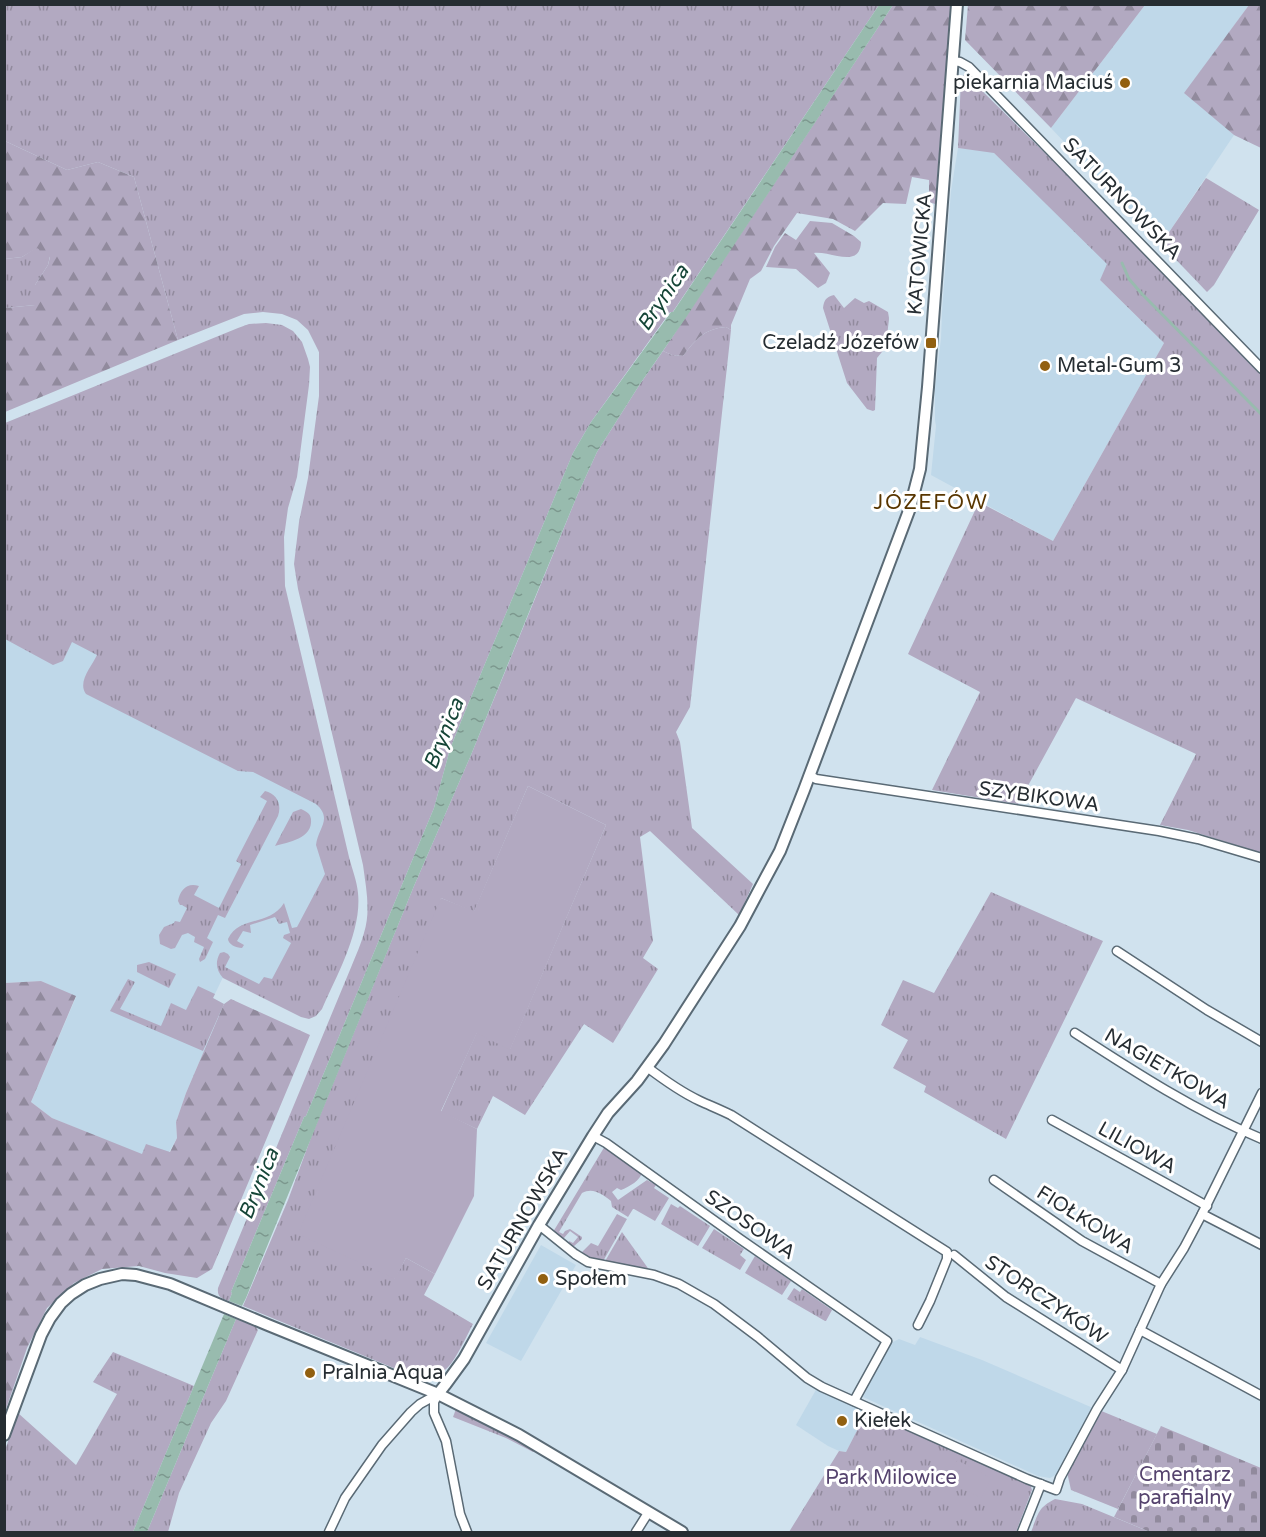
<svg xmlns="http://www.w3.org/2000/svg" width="1266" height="1537" font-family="'Varela Round',sans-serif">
	<defs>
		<pattern id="grass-tufts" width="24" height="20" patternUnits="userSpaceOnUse" patternTransform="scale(1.5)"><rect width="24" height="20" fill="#b2a9c1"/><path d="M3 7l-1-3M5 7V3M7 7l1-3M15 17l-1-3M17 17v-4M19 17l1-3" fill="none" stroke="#918a9d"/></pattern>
		<pattern id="forest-firs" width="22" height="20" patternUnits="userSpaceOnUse" patternTransform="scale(1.5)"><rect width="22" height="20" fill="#b2a9c1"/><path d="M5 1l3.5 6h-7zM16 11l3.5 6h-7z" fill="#918a9d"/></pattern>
		<pattern id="cemetery-stones" width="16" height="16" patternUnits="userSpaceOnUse" patternTransform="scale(1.5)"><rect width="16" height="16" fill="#b2a9c1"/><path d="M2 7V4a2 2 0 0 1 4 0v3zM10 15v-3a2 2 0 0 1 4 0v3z" fill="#918a9d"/></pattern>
		<pattern id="water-ripples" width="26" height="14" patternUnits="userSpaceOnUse" patternTransform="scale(1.5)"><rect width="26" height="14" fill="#98bbae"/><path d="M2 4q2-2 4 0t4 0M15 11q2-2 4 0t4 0" fill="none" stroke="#7c988e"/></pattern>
	</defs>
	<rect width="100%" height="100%" fill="#d0e2ee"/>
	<!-- built -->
	<g fill="#bfd8e9">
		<polygon points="1145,5 1249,5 1185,93 1234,135 1161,244 1051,128"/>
		<polygon points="958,148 993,152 1108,264 1100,280 1164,343 1053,541 931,475 936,426 935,420 935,390 941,338 942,312 951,191"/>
		<polygon points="5,634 69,635 326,799 342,862 273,996 225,973 213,998 224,1004 186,1093 176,1122 177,1138 169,1152 142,1155 52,1118 31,1102 76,997 41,981 5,983"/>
		<polygon points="541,1245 576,1265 521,1361 486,1343"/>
		<polygon points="920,1337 982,1360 1093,1408 1059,1473 1050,1478 1038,1476 863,1397 889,1344 899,1339 915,1345"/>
		<polygon points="817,1388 867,1411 846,1452 839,1451 828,1446 796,1425"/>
	</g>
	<!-- grass -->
	<g fill="url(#grass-tufts)">
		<path d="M5,5H879L672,313L670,312L591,422L573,453L464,714L450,749L434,808L416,851L306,1116L304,1117L231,1292L232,1293L229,1301C221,1298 217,1297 218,1288L352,965C356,955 361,944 364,933C371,911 366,888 363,865L298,589L294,564L299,522L308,478L319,396V352L308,330L297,320L282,314L263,312L244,314L178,340L134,177L98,162L67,170L5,141Z"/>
		<polygon points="964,75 968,77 1045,153 1261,362 1261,853 1188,830 1160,825 1196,754 1076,698 1018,804 932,790 980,692 908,654 979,502 1053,541 1164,343 1100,280 1107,264 994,153 958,148 961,78"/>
		<polygon points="1206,178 1259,210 1214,285 1207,292 1161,244"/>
		<polygon points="37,247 50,256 48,265 35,285 35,305 5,308 5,259 22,257"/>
		<path d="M834,295L844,308L855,298L864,303L869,301L888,312L889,318L886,347L877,358L875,410L873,411L867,409L847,383L823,308C824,300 826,297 834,295Z"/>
		<path d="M266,323L282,325L293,331L302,342L308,359L310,367L309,385L297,477L288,508L284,537L285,586L349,857C352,869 357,881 358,893C362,931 337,975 322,1009L316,1016L309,1019L301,1017L223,978C216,970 215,962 220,953L224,952L228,954L230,957L225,967L259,984L264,977L272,979L291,943L283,938L284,935L290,933L287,922L279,924L275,917L250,925L251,933L243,931L237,941L244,945L242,948C236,948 228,944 228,939C239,915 269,927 284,903L292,928L297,927L325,874L316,845C318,828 333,819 316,804L253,772L238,771L86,694C77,682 92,666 97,655L72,642L63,661L53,665L5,639V423L238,328L249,324Z"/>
		<path d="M726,327L731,330L690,707L676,732L680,742L692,828L753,884L739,915L650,831L640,837L653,941L643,958L658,969L613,1043L584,1024L525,1115L493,1096L477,1129L441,1112L477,1032L510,1049L606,825L528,786L474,912L441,898L394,1279L406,1258L435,1274L424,1295L473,1324C467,1335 455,1362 446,1369C439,1375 427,1376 418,1378L243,1306L288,1200L312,1135L414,886L471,755L577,496L597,452L640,384L663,351L672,355L683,356C696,339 704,329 726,327Z"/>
		<path d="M265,791C277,794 282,804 278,816L225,918L218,915L207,938L213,942L205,959L200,962L199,959L204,947L194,942L195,937L188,933L182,935L175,948L171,949L160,944L159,935L164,927L174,923L175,921L180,922L187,908L182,905H180L178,901C180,890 187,882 199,886L194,895L219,908L241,864L236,861L267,801L260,797Z"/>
		<path d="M301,809C307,812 310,813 311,819C313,839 288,842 275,846L293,812Z"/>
		<polygon points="991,892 1103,941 1006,1139 924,1092 926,1086 893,1068 908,1040 881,1025 903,980 934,993"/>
		<polygon points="149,962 176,974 169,988 137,972 137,965"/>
		<polygon points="128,979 135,982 120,1009 161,1026 171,1003 186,1010 198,986 215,994 213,998 224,1004 203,1051 110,1011"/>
		<path d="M605,1146L642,1172C641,1180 629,1187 621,1190L617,1188L612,1192L618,1200L647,1180L656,1185L654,1188L669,1198L655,1221L634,1209H633L628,1217L612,1207L611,1201C602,1194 593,1187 582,1193L559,1232L563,1234L565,1231L570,1229L582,1237V1239L573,1247L568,1243L569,1241L573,1243L578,1237L570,1231L564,1238V1241L553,1232Z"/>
		<polygon points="671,1204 678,1208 680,1206 710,1226 698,1246 661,1224"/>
		<polygon points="617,1214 627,1219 602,1263 583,1255 582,1252 591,1243 598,1246"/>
		<polygon points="714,1229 744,1249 740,1255 746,1260 740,1270 702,1248"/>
		<polygon points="622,1232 650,1271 604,1263"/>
		<polygon points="755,1256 791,1281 782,1295 745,1273"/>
		<polygon points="794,1288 800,1292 802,1289 832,1310 826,1321 825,1321 787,1299"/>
		<polygon points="236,1319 255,1326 258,1330 226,1401 211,1423 179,1493 168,1532 147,1532"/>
		<polygon points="113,1352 194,1386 133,1532 5,1532 5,1450 18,1413 76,1465 117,1394 93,1382"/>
		<polygon points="456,1409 492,1426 534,1451 533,1452 506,1438 453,1417"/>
		<polygon points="1099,1410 1157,1434 1118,1509 1071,1490 1067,1472"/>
		<polygon points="867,1411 1029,1480 1032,1490 1016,1532 789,1532 839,1451 846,1452"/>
		<path d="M1055,1499L1082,1504L1150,1532H1031C1038,1515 1037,1508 1055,1499Z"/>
	</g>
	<!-- forest -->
	<g fill="url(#forest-firs)">
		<path d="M893,5H951L935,204L929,202V180L912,177L906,204L883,203L855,231L833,219L797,213L774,246L761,271L750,279L731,325V330L726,327C704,329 696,339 683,356L672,355L663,351Z"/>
		<polygon points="968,5 968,4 1145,5 1051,128 965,40"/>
		<polygon points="1249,5 1261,5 1261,148 1234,135 1184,93"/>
		<polygon points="5,141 67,170 98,162 134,177 178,340 5,412 5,308 35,305 35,285 48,265 50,257 37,248 22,257 5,259"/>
		<path d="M810,221L832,223L854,236L861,242C860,269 831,251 814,253L830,273L826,283L818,288L796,269L766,267L775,247L785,233L796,240Z"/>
		<polygon points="41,981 76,996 31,1102 52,1118 142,1154 146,1144 170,1152 177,1138 176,1122 186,1093 224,1004 231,999 310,1035 212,1269 197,1278 165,1273 139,1266 102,1269 74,1283 47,1308 27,1348 5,1412 5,983"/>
	</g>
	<!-- cemetery -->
	<polygon fill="url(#cemetery-stones)" points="1161,1426 1261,1468 1261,1532 1150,1532 1114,1517"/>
	<!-- garden -->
	<g fill="#b2a9c1">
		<polygon points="528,786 606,825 510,1050 477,1033 441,1111 477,1129 474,1196 435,1274 406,1258 395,1279 298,1234 441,898 474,911"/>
		<polygon points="957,1460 991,1478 981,1498 947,1480"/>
	</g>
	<!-- water -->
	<g fill="url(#water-ripples)">
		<polygon points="879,5 893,5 685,319 640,384 597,452 577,496 534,600 471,755 414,886 246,1298 242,1306 229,1301 232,1293 231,1292 304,1117 306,1116 416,851 434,808 450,749 464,714 573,453 591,422 671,312 673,312"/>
		<polygon points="224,1314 236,1319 147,1532 133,1532"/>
	</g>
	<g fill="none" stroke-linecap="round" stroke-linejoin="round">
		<!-- stream -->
		<polyline stroke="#98bbae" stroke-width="3" points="1122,263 1129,279 1142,294 1262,415"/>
		<defs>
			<g id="minor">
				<polyline points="953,61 960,62 969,67 1262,369"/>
				<polyline points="809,775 816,779 1159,831 1198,839 1262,858"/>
				<polyline points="1117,951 1207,1010 1262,1042"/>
				<path d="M1075,1033C1135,1072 1195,1111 1262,1139"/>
				<path d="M647,1067C664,1080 681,1092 700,1101C711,1106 721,1110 731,1115L947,1252V1259L930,1301L918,1325"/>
				<polyline points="1052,1120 1207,1206"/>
				<polyline points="593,1136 606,1143 740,1239 887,1341 854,1401"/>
				<polyline points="994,1180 1082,1241 1161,1284"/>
				<polyline points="1202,1214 1262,1245"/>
				<polyline points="539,1225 575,1254 588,1262 654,1275 679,1284 714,1304 758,1337 807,1378 822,1387 1027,1479 1056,1490 1060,1478 1097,1409 1122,1370 1161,1284 1184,1248 1202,1214 1262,1093"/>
				<polyline points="954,1255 1006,1297 1122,1370"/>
				<polyline points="1140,1330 1262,1396"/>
				<polyline points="438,1394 434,1402 434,1413 446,1441 460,1514 467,1532"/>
				<polyline points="329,1532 345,1498 382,1445 411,1412 420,1404 438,1394"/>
				<polyline points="636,1532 648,1513"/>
				<polyline points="1022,1532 1041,1484"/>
			</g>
			<g id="tertiary">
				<polyline points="438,1394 445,1385 464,1359 539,1225 593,1136 608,1113 637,1081 664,1044 740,926 758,892 780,851 804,790 910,508 920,469 928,387 957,4"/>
				<polyline points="4,1435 41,1335 50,1318 61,1303 71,1294 85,1285 100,1279 122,1274 136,1275 170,1284 268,1325 438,1394 519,1435 682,1532"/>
			</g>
		</defs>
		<!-- minor casing -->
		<use href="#minor" stroke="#5a6a75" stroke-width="11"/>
		<!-- tertiary casing -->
		<use href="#tertiary" stroke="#5a6a75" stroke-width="14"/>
		<!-- minor -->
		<use href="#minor" stroke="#fff" stroke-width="8"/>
		<!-- tertiary -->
		<use href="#tertiary" stroke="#fff" stroke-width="10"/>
	</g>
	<!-- markers -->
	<g fill="#926010" stroke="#fff" stroke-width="2">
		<circle cx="1125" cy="83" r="6"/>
		<rect x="925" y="337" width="12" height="12" rx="3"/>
		<circle cx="1045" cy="366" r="6"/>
		<circle cx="543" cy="1279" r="6"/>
		<circle cx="310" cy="1373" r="6"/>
		<circle cx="842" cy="1421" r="6"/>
	</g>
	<g text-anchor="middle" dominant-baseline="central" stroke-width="6" stroke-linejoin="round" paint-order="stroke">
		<!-- poi labels -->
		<g font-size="20" fill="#262d32" stroke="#fff" text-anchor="start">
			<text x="1113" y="83" text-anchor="end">piekarnia Maciuś</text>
			<text x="919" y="343" text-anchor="end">Czeladź Józefów</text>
			<text x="1057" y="366">Metal-Gum 3</text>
			<text x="555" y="1279">Społem</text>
			<text x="322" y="1373">Pralnia Aqua</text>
			<text x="854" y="1421">Kiełek</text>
		</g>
		<!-- street labels -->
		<g font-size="20" fill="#262d32" stroke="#fff">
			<text transform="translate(1122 199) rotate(46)">SATURNOWSKA</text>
			<text transform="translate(920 254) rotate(-85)">KATOWICKA</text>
			<text transform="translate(1039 797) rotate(8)">SZYBIKOWA</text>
			<text transform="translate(1167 1069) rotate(30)">NAGIETKOWA</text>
			<text transform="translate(1137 1148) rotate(29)">LILIOWA</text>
			<text transform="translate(523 1219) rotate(-60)">SATURNOWSKA</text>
			<text transform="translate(1085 1220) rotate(32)">FIOŁKOWA</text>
			<text transform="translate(750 1225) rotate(35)">SZOSOWA</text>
			<text transform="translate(1046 1300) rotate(34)">STORCZYKÓW</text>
		</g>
		<!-- park labels -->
		<g font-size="20" fill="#55436e" stroke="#fff">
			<text x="1185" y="1475">Cmentarz<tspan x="1185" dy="23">parafialny</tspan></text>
			<text x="891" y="1478">Park Milowice</text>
		</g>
		<!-- water labels -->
		<g font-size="21" font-style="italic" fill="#154537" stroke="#fff">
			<text transform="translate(663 298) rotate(-56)">Brynica</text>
			<text transform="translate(444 734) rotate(-68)">Brynica</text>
			<text transform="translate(259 1184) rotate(-68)">Brynica</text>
		</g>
		<!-- neighbourhood labels -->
		<g font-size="21" letter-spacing="1.5" fill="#583600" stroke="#fff">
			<text x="931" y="502">JÓZEFÓW</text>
		</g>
	</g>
	<!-- border -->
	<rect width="1266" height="1537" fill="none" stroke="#262d32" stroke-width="12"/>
</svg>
